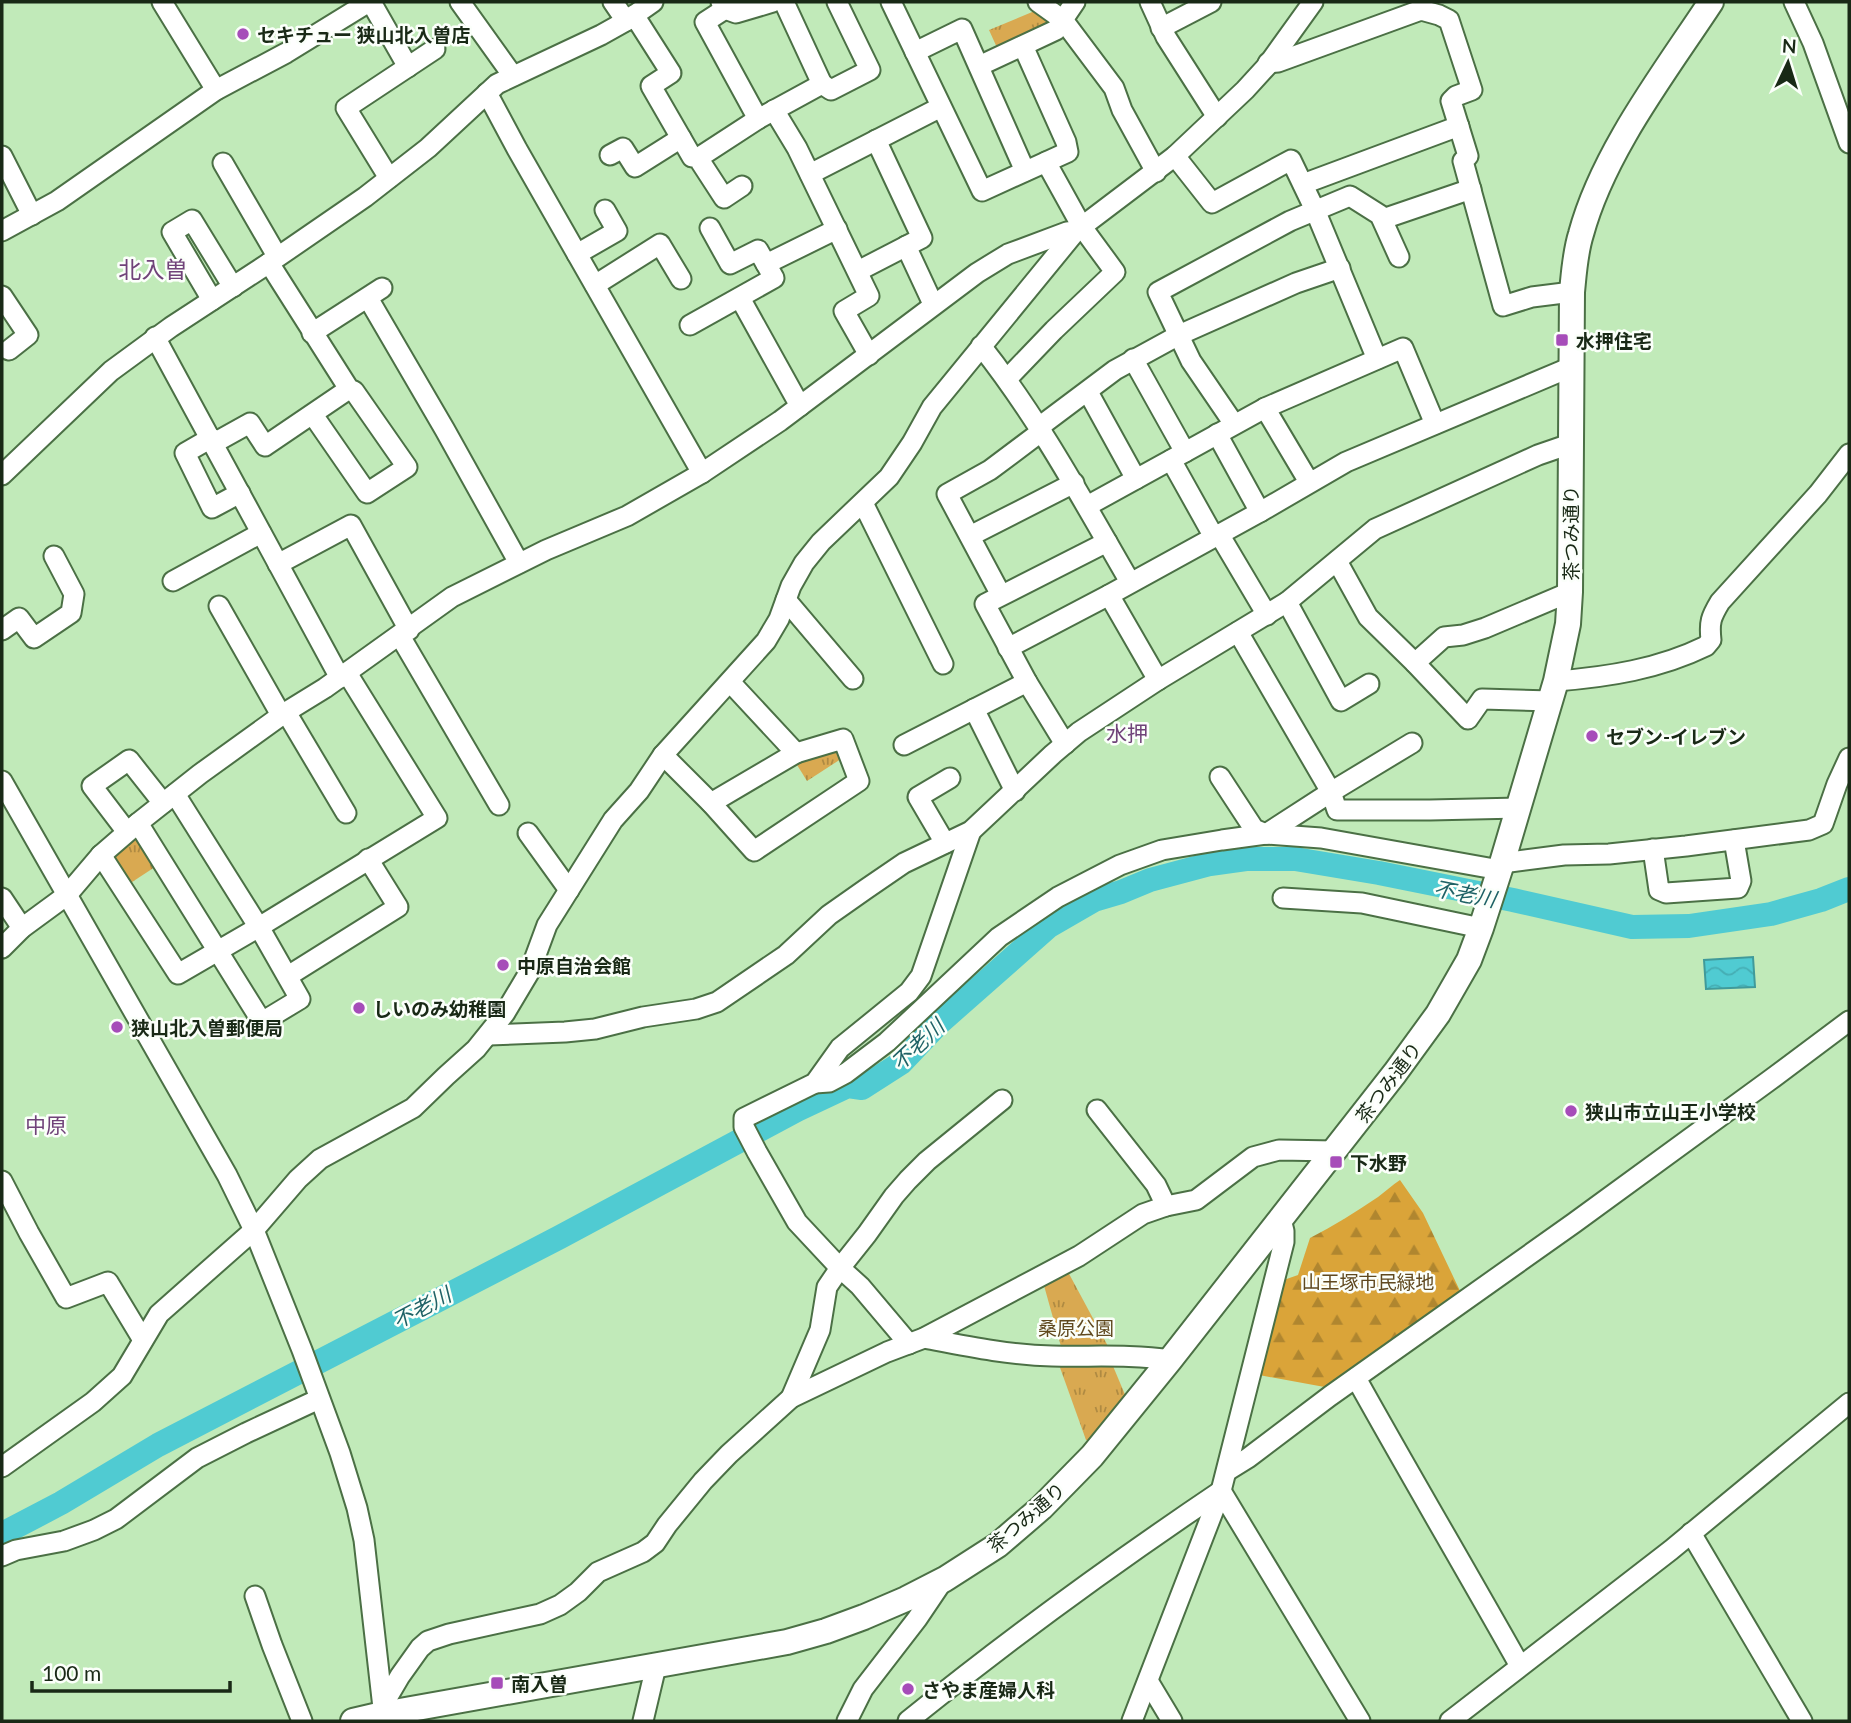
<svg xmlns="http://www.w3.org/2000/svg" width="1851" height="1723" font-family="Lato,'Noto Sans JP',sans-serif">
	<defs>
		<pattern id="forest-firs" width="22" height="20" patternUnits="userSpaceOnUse" patternTransform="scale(1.75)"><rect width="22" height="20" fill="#daa439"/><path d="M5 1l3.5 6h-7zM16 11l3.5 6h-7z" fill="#b0862f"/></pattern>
		<pattern id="park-tufts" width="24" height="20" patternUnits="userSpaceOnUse" patternTransform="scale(1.75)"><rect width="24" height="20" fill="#d9a951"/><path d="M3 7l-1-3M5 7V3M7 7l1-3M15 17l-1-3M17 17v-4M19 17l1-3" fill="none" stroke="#af8a42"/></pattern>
		<pattern id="water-waves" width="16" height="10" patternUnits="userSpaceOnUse" patternTransform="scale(1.75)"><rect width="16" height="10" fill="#50cbd2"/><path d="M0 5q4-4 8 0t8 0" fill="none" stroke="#45aeb4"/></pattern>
	</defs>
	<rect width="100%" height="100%" fill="#c1eab9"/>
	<!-- forest -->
	<path fill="url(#forest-firs)" d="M1400,1180L1423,1213L1461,1293L1330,1388L1259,1375L1278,1282L1298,1275L1310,1238C1333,1226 1356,1212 1378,1197C1386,1191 1392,1185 1400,1180Z"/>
	<!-- park -->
	<g fill="url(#park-tufts)">
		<polygon points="1037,10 1053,20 1053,26 999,52 989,30"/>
		<polygon points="838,746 844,757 807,781 794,760"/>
		<polygon points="133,834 158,865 126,886 108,857"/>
		<polygon points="1067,1270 1110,1350 1062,1350 1043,1282"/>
		<polygon points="1110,1359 1126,1397 1090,1441 1086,1440 1058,1362"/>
	</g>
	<!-- water -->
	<polygon fill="url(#water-waves)" stroke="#409a9a" stroke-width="2" points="1753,957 1755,987 1706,989 1704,960"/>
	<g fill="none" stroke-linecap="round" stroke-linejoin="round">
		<!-- river -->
		<polyline stroke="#50cbd2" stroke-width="24" points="2,1534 61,1503 158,1445 560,1237 797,1110 848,1086 862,1088 901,1063 938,1024 1049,926 1094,900 1121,892 1150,880 1210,864 1246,859 1295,859 1379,873 1513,900 1632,927 1689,926 1771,914 1821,900 1849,889"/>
		<defs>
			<g id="minor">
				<polyline points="162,2 216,90"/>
				<polyline points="371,2 408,67"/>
				<polyline points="460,2 513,76"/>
				<polyline points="613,2 626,21"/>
				<polyline points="721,2 725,9 736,13 773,2"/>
				<polyline points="891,2 982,191 1068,152 1066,142 1023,46"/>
				<polyline points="1038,2 1063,20 1114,88 1122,110 1156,172"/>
				<polyline points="1150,2 1166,37 1217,117"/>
				<polyline points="1794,2 1813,43 1849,143"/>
				<polyline points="725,9 705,22 758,119 822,84 784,2"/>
				<polyline points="634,15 671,73 651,86 692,157 698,158 724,198 742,186"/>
				<polyline points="1161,28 1211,2"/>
				<polyline points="915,52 962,29 1025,171"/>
				<polyline points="1268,63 1278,62 1421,10 1439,15 1449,20 1472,90 1456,96 1451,101 1468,156 1463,161 1503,306 1532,297 1572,292"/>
				<polyline points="979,66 1056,30 1075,2"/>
				<polyline points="822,84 831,90 870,70 837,2"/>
				<polyline points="487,93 517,149 702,473"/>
				<polyline points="774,110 797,148 869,296 844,311 869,355"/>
				<polyline points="610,155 623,148 635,167 681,138"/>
				<polyline points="2,156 32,215"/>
				<polyline points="1175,156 1212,203 1291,160 1315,210 1377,359"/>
				<polyline points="698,158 758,119"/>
				<polyline points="223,163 277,256"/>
				<polyline points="810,174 941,107"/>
				<polyline points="389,178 346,108 435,49"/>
				<polyline points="1303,184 1459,126"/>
				<polyline points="1383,219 1471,189"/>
				<polyline points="2,231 57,201 216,90 286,53 369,2"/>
				<polyline points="906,246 933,304"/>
				<polyline points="577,254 617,231 605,210"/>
				<polyline points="269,263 349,389 354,391 407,467 367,493 313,415"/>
				<polyline points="766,264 837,229"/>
				<polyline points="858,271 922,238 876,140"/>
				<polyline points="595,285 660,244 681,279"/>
				<polyline points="2,296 28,335 9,350"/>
				<polyline points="368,298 445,430 519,563"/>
				<polyline points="740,298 800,406"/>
				<polyline points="212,300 172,232 192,220 233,287"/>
				<polyline points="690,325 774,278 758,250 730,264 710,228"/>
				<polyline points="312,333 382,288"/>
				<polyline points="155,337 340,678"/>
				<path d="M981,346C1039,419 1083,501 1130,582"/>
				<polyline points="1133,359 1185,452"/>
				<polyline points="1007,379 1054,330 1115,272 1082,227 1046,162"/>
				<polyline points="1088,392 1136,479"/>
				<polyline points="1265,408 1309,482"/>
				<polyline points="1234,424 1191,361 1158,292 1290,221 1350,196 1380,215 1399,257"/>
				<polyline points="1039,427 1115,370 1179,335 1296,283 1340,268"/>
				<polyline points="1217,434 1260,512"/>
				<polyline points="211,438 185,453 212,508 240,493"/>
				<polyline points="214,443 250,423 265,446 349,389"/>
				<polyline points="1171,460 1214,537"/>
				<polyline points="2,475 111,371 171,327 269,263 365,197 428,148 497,84 601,35 626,21 653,2"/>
				<polyline points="863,503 943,664"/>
				<polyline points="1087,506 1265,408 1403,348 1435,424"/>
				<polyline points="1219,534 1267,615"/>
				<polyline points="970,536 1074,483"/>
				<polyline points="1337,561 1368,617 1415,663 1468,719 1482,699 1551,701"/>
				<polyline points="278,564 351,525 409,630"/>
				<polyline points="173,581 261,533"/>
				<polyline points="1001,595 947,494 990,470 1042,431"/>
				<polyline points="1109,595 1158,680"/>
				<polyline points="786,600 853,679"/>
				<polyline points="1287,602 1341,701 1369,684"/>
				<polyline points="219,606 281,715"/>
				<polyline points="2,630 19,618 34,638 71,613 74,594 54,556"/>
				<polyline points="1238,632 1331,792 1412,743"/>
				<polyline points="400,636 499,805"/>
				<polyline points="1008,648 1109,595 1260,512 1346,462 1571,367"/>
				<polyline points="1415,663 1444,637 1463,635 1485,628 1570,592"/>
				<path d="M1556,681C1608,677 1659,669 1706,646L1711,640C1709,622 1711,617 1720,602L1818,494L1849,454"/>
				<polyline points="974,709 1015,791"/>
				<polyline points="286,712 346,813"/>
				<polyline points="1065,744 1027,682 985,604 1107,542"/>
				<polyline points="904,745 1027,682"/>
				<polyline points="663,755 711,803 754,851 859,781 843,739 796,753 730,682"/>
				<polyline points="1220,777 1254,829 1266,834"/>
				<polyline points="2,781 227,1175 254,1230 302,1350 340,1453 357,1508 364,1540 383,1708"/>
				<polyline points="711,803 796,753"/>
				<polyline points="138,823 262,1022 300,999 263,934 175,794"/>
				<polyline points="127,832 92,786 129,760 163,803"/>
				<polyline points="528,833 569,890"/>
				<polyline points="1266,834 1331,792 1337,810 1430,810 1519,808"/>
				<polyline points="945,843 918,797 950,778"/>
				<polyline points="1653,849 1659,890 1666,893 1738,888 1741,881 1734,840"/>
				<polyline points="101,855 178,974 259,927 437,818 347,673"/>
				<polyline points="1502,863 1564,855 1609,854 1686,846 1809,830 1823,824 1837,784 1849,758"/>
				<polyline points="2,898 22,928"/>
				<polyline points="1283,898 1362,903 1481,928"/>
				<polyline points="2,948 22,928 67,895 101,855 138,823 200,774 286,712 325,688 452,597 546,550 627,516 702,473 780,421 977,273 1008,254 1067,232 1076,231"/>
				<polyline points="288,976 398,907 368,859"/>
				<polyline points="489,1035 565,1032 595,1029 643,1017 696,1009 717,1002 786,955 829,915 866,889 904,863 971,831 1053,754 1079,732 1158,680 1287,602 1375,529 1538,455 1570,444"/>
				<polyline points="815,1083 829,1082 846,1073 887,1042 999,937 1058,897 1120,865 1162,850 1222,840 1266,834 1321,838 1500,870"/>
				<polyline points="1097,1110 1156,1185 1166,1206"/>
				<polyline points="2,1181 29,1233 66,1298 108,1282 143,1340"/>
				<path d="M924,1338C966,1346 1009,1355 1052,1356C1091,1357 1131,1354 1170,1360"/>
				<polyline points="909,1344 860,1286 840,1268 797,1222 757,1152 744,1127 744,1118 815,1083 840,1048 909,992 921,976 971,831"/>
				<path d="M1356,1378C1410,1475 1466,1570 1520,1666"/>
				<polyline points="791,1398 820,1330 827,1287 840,1268 867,1234 894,1196 908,1180 927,1161 1002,1100"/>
				<polyline points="2,1467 93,1402 122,1376 159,1314 254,1230 298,1179 320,1159 413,1108 446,1076 476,1049 505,1013 530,971 547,925 613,820 639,791 663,755 766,641 779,619 791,586 804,563 821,542 889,477 912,443 932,407 1076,231 1175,156 1245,90 1267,66 1313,2"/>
				<polyline points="1227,1471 1248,1458 1330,1396 1574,1223 1770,1080 1849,1021"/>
				<polyline points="1691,1533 1802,1721"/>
				<polyline points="2,1556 16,1550 64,1541 94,1530 116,1519 197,1458 246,1433 319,1399"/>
				<polyline points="255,1596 272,1645 302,1721"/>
				<polyline points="1148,1681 1172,1721"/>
				<polyline points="383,1705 400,1676 420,1648 428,1641 449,1634 540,1614 560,1605 578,1592 598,1572 643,1552 655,1543 667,1525 703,1481 729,1454 791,1398 887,1352 924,1338 1079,1256 1143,1214 1166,1206 1196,1200 1253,1157 1279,1150 1335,1151"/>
				<polyline points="643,1721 656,1666"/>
				<polyline points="847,1721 863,1689 917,1619 944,1579"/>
				<path d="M908,1721C1008,1640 1114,1563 1221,1491L1360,1721"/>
				<polyline points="1132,1721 1221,1491 1284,1242 1284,1231 1281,1219"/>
				<polyline points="1450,1721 1671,1550 1849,1403"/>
			</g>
			<path id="major" d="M353,1721L383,1714L787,1642L826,1631L864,1617L906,1599L945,1579L998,1545L1041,1508L1092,1456L1170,1360L1395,1073L1438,1014L1469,960L1481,928L1502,863L1556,681L1568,624L1570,592L1572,292C1574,272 1575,253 1581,234C1603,152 1665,72 1711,2"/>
		</defs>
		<!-- minor casing -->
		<use href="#minor" stroke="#4b7045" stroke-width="23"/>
		<!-- major casing -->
		<use href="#major" stroke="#4b7045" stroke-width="28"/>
		<!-- minor -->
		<use href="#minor" stroke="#fff" stroke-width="19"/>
		<!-- major -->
		<use href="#major" stroke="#fff" stroke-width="24"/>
	</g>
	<!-- markers -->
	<g fill="#a64db9" stroke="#fbfffa" stroke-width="2.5">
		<circle cx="243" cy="34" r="7"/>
		<rect x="1555" y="333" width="14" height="14" rx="3.5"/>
		<circle cx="1592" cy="736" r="7"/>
		<circle cx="503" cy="965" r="7"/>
		<circle cx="359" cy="1008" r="7"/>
		<circle cx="117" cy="1027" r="7"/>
		<circle cx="1571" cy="1111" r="7"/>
		<rect x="1329" y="1155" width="14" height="14" rx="3.5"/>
		<rect x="490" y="1676" width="14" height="14" rx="3.5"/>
		<circle cx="908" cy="1689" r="7"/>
	</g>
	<g text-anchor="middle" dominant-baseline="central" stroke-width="5" stroke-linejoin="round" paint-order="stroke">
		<!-- poi labels -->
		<g font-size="19" font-weight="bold" fill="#192916" stroke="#fbfffa" text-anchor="start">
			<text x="257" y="34">セキチュー 狭山北入曽店</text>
			<text x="1576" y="340">水押住宅</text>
			<text x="1606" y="736">セブン-イレブン</text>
			<text x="517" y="965">中原自治会館</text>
			<text x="373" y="1008">しいのみ幼稚園</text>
			<text x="131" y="1027">狭山北入曽郵便局</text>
			<text x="1585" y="1111">狭山市立山王小学校</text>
			<text x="1350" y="1162">下水野</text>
			<text x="511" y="1683">南入曽</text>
			<text x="922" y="1689">さやま産婦人科</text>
		</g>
		<!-- street labels -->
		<g font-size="19" fill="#192916" stroke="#fbfffa">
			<text transform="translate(1570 533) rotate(-90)">茶つみ通り</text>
			<text transform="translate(1388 1082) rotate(-53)">茶つみ通り</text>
			<text transform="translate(1026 1517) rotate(-41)">茶つみ通り</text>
		</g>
		<!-- park labels -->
		<g font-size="19" fill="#60491f" stroke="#fbfffa">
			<text x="1368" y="1281">山王塚市民緑地</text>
			<text x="1076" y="1327">桑原公園</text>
		</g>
		<!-- neighbourhood labels -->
		<g font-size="21" fill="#704379" stroke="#fbfffa">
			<text x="1127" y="732">水押</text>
			<text x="46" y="1124">中原</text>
		</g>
		<!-- water labels -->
		<g font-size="21" font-style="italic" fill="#1f6266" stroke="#fbfffa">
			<text transform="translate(1465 893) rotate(11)">不老川</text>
			<text transform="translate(917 1044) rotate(-43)">不老川</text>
			<text transform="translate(421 1307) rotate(-28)">不老川</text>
		</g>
		<!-- quarter labels -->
		<g font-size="23" fill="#704379" stroke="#fbfffa">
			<text x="153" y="269">北入曽</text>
		</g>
	</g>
	<!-- border -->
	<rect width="1851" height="1723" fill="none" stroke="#192916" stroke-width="7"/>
	<!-- north arrow -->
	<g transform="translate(1788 63) rotate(4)" stroke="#fbfffa" stroke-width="5" paint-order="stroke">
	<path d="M0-5L12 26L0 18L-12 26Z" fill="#192916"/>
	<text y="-10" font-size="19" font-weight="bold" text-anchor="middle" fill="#192916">N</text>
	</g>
	<!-- scale -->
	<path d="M32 1681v10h198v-10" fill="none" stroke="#192916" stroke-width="3.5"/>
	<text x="42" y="1681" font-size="21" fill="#192916" stroke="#fbfffa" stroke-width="5" paint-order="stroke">100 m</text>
</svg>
